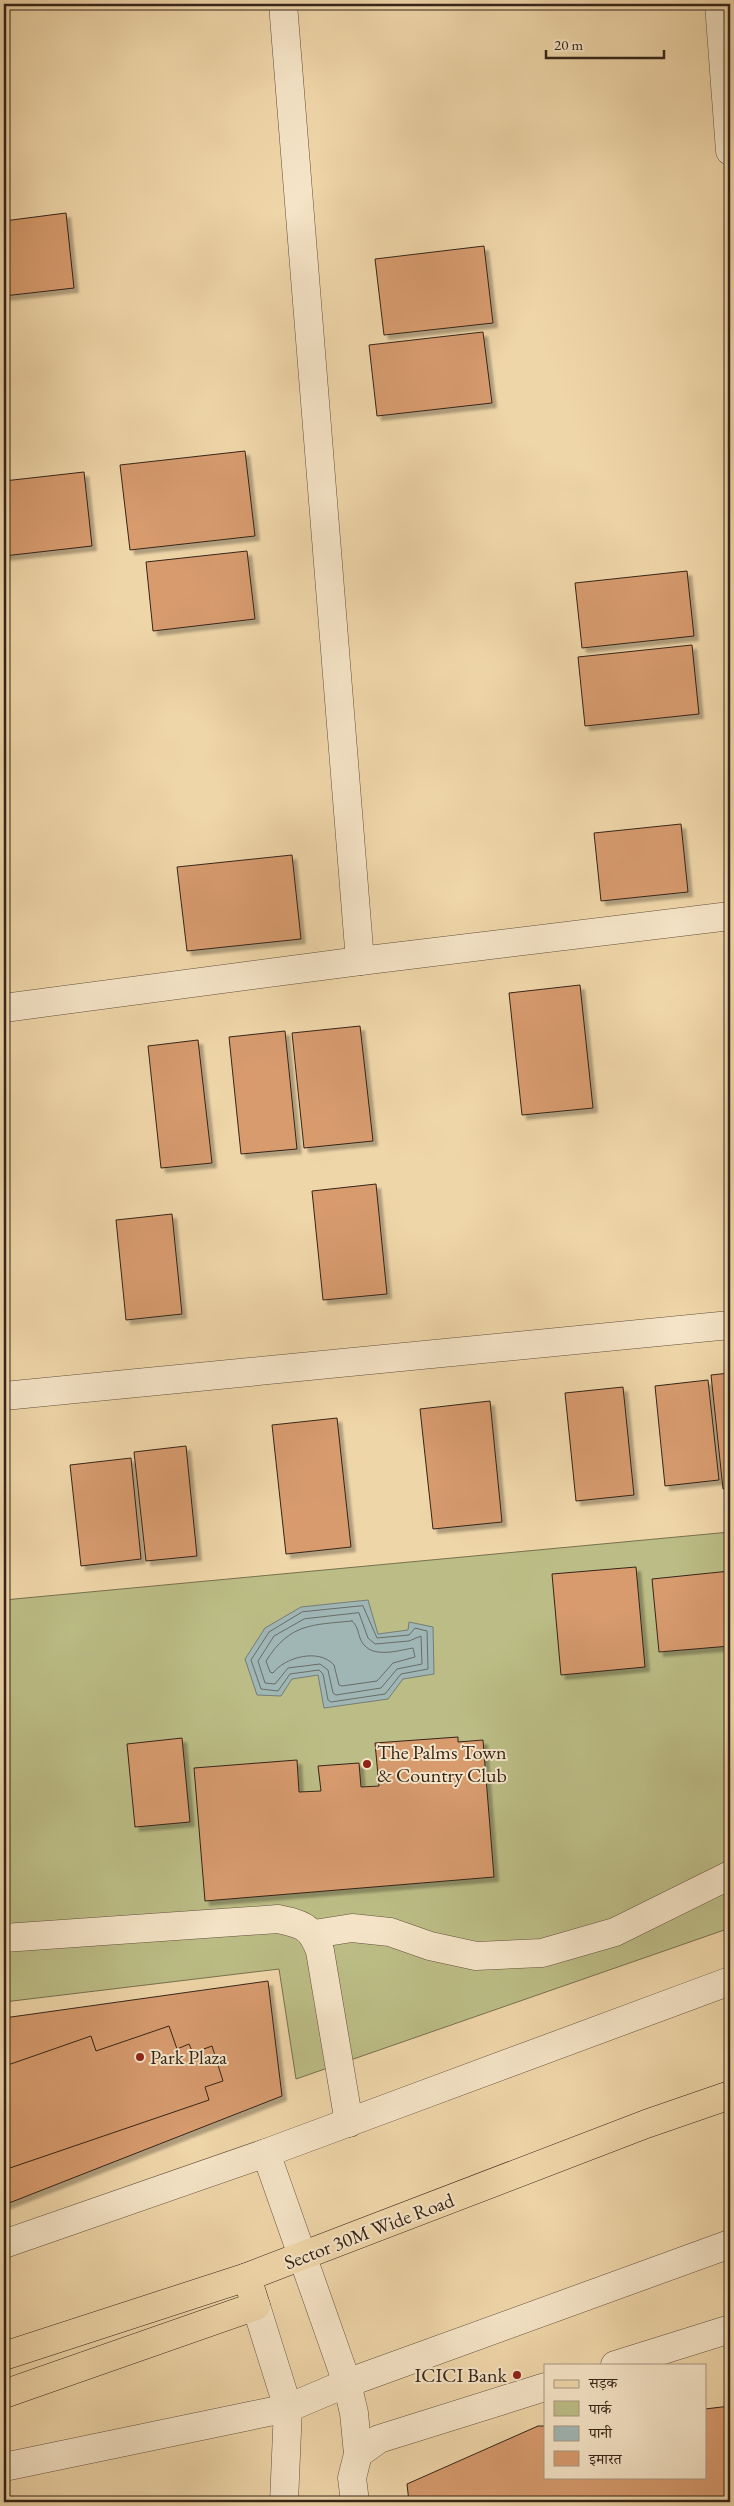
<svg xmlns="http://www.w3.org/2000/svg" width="734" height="2506" font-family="'EB Garamond','Noto Serif Devanagari',serif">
	<defs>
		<filter id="shadow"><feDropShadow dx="4.5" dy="4.5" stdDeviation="1" flood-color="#0004"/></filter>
	</defs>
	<rect width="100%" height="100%" fill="#efd6a9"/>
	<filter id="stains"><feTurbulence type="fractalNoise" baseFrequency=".004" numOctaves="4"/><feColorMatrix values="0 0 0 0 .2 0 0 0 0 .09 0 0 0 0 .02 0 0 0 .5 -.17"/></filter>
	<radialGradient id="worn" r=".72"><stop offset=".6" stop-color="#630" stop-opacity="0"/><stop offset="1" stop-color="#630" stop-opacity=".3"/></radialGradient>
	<!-- green -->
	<polygon fill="#bcbd86" stroke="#787050" points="730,1532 730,1928 296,2079 279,1969 4,2002 4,1600"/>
	<!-- water -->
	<polygon fill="#a0b6b5" stroke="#757c77" points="368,1600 378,1634 408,1630 409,1622 433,1627 434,1674 403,1679 388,1699 324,1708 318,1675 292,1679 281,1696 257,1695 245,1659 265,1628 301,1607"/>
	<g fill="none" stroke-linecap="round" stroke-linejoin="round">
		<!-- shore -->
		<g stroke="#6a6d67" stroke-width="1">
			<polygon points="363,1606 377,1638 409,1635 415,1628 427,1631 428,1669 401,1674 385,1694 331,1702 328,1700 323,1674 319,1670 290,1674 278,1691 261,1689 251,1660 269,1632 302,1612"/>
			<polygon points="359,1613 368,1638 375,1644 409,1641 421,1636 422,1664 397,1669 381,1688 336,1695 333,1693 328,1670 320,1664 288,1668 275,1684 265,1683 258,1661 274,1636 304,1619"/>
			<path d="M352,1621C357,1625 358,1632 360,1638C368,1660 396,1651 413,1648L415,1657L393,1663L377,1681L342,1686L339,1685L334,1665C319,1648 285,1657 273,1673L270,1672L266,1661C290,1623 312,1625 352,1621Z"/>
		</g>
	</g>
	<!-- building -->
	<g fill="#d79b6e" stroke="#352419" filter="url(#shadow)">
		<polygon points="66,213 74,288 4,296 4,221"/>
		<polygon points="484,246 493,323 384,335 375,259"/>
		<polygon points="483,332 492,403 377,416 369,345"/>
		<polygon points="245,451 255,536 130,550 120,465"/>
		<polygon points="84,472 92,546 4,556 4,481"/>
		<polygon points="247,551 255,619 153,631 146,562"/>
		<polygon points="687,571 694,636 582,648 575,583"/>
		<polygon points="692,645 699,714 585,726 578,657"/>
		<polygon points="681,824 688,892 601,901 594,833"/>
		<polygon points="292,855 301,939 187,951 177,867"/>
		<polygon points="580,985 593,1108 522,1115 509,993"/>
		<polygon points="360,1026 373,1141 304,1148 292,1033"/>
		<polygon points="285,1031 297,1149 241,1154 229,1037"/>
		<polygon points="198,1040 212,1163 161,1168 148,1046"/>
		<polygon points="376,1184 387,1294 323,1300 312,1191"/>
		<polygon points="172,1214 182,1314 126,1320 116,1220"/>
		<polygon points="730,1373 730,1488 723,1489 711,1375"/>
		<polygon points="708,1380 719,1480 665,1486 655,1386"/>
		<polygon points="623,1387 634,1495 576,1501 565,1393"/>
		<polygon points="490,1401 502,1522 433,1529 420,1409"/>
		<polygon points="337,1418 351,1547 286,1554 272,1425"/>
		<polygon points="186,1446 197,1556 146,1561 134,1452"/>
		<polygon points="131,1458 141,1559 81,1566 70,1465"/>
		<polygon points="636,1567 645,1667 561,1675 552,1574"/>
		<polygon points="730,1571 730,1646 659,1652 652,1579"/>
		<polygon points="458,1737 458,1742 483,1740 494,1877 205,1901 194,1768 297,1760 299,1792 321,1791 318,1766 359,1763 361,1787 379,1786 375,1743"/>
		<polygon points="182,1738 190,1822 135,1827 127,1744"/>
		<polygon points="268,1981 282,2096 4,2205 4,2018"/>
		<polygon points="169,2026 177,2049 189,2044 193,2053 212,2046 223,2081 205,2087 209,2100 4,2170 4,2063 5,2066 91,2036 96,2051"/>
		<polygon points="730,2406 730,2502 409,2502 407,2484 538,2426 545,2426 545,2477 705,2477 705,2409"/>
	</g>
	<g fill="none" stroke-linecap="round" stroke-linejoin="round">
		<defs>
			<g id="minor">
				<polyline points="283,4 360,961"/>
				<polyline points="719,4 730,151"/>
				<polyline points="4,1008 360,961 730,916"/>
				<polyline points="4,1396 730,1325"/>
				<polyline points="314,1934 352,1928 390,1932 430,1946 476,1956 542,1953 615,1932 730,1875"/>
				<path d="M4,1938L278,1919C302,1924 311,1926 320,1951L349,2123"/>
				<polyline points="4,2244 266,2153"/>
				<polyline points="256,2306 288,2408 284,2502"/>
				<polyline points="615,2365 730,2329"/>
				<polyline points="358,2454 354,2413 347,2383 266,2153 730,1981"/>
				<polyline points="4,2467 288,2408 347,2383 730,2244"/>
				<polyline points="355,2502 352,2478 358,2454 379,2439 545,2387"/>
			</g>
			<g id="major">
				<polyline points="4,2356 247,2277 646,2124 730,2095"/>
				<polyline points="4,2394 256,2306 247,2277"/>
			</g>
		</defs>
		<!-- minor casing -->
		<use href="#minor" stroke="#64503d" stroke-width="29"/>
		<!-- major casing -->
		<use href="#major" stroke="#352419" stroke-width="29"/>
		<!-- minor -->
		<use href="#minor" stroke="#f5e4c7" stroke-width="28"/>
		<!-- major -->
		<use href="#major" stroke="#efd6a9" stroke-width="28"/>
	</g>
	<!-- markers -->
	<g fill="#8f2418" stroke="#f5e4c7" stroke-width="2">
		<circle cx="367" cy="1764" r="5"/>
		<circle cx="140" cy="2057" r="5"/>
		<circle cx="517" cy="2375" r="5"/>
	</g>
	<g text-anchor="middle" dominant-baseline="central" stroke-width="4" stroke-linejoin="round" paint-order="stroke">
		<!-- poi labels -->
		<g font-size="20" fill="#352419" stroke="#f5e4c7" text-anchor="start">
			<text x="377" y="1752">The Palms Town<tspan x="377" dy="23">&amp; Country Club</tspan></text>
			<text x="150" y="2057">Park Plaza</text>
			<text x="507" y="2375" text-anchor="end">ICICI Bank</text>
		</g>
		<!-- street labels -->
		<g font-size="20" fill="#352419" stroke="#f5e4c7">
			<text transform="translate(369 2231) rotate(-21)">Sector 30M Wide Road</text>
		</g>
	</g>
	<!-- margin -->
	<rect width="734" height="2506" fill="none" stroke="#efd6a9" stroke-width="20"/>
	<rect x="5" y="5" width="724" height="2496" fill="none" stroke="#352419" stroke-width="2.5"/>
	<rect x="10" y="10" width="714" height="2486" fill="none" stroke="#352419"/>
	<!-- legend -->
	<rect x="544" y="2364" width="162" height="115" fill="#f5e4c7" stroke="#a89781"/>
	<rect x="554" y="2380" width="25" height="8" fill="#efd6a9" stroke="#a89781"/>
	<text x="589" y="2388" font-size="15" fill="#352419">सड़क</text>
	<rect x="554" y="2401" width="25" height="15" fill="#bcbd86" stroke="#a89781"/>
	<text x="589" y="2414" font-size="15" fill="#352419">पार्क</text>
	<rect x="554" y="2426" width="25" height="15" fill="#a0b6b5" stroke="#a89781"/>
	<text x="589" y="2438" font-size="15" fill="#352419">पानी</text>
	<rect x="554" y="2451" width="25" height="15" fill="#d79b6e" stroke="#a89781"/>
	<text x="589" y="2464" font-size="15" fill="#352419">इमारत</text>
	<!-- scale -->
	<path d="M546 50v8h118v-8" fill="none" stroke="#352419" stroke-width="2.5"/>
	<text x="554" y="50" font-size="15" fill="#352419" stroke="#f5e4c7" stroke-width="4" paint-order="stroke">20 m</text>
	<rect width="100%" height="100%" filter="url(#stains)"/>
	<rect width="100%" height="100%" fill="url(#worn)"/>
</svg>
